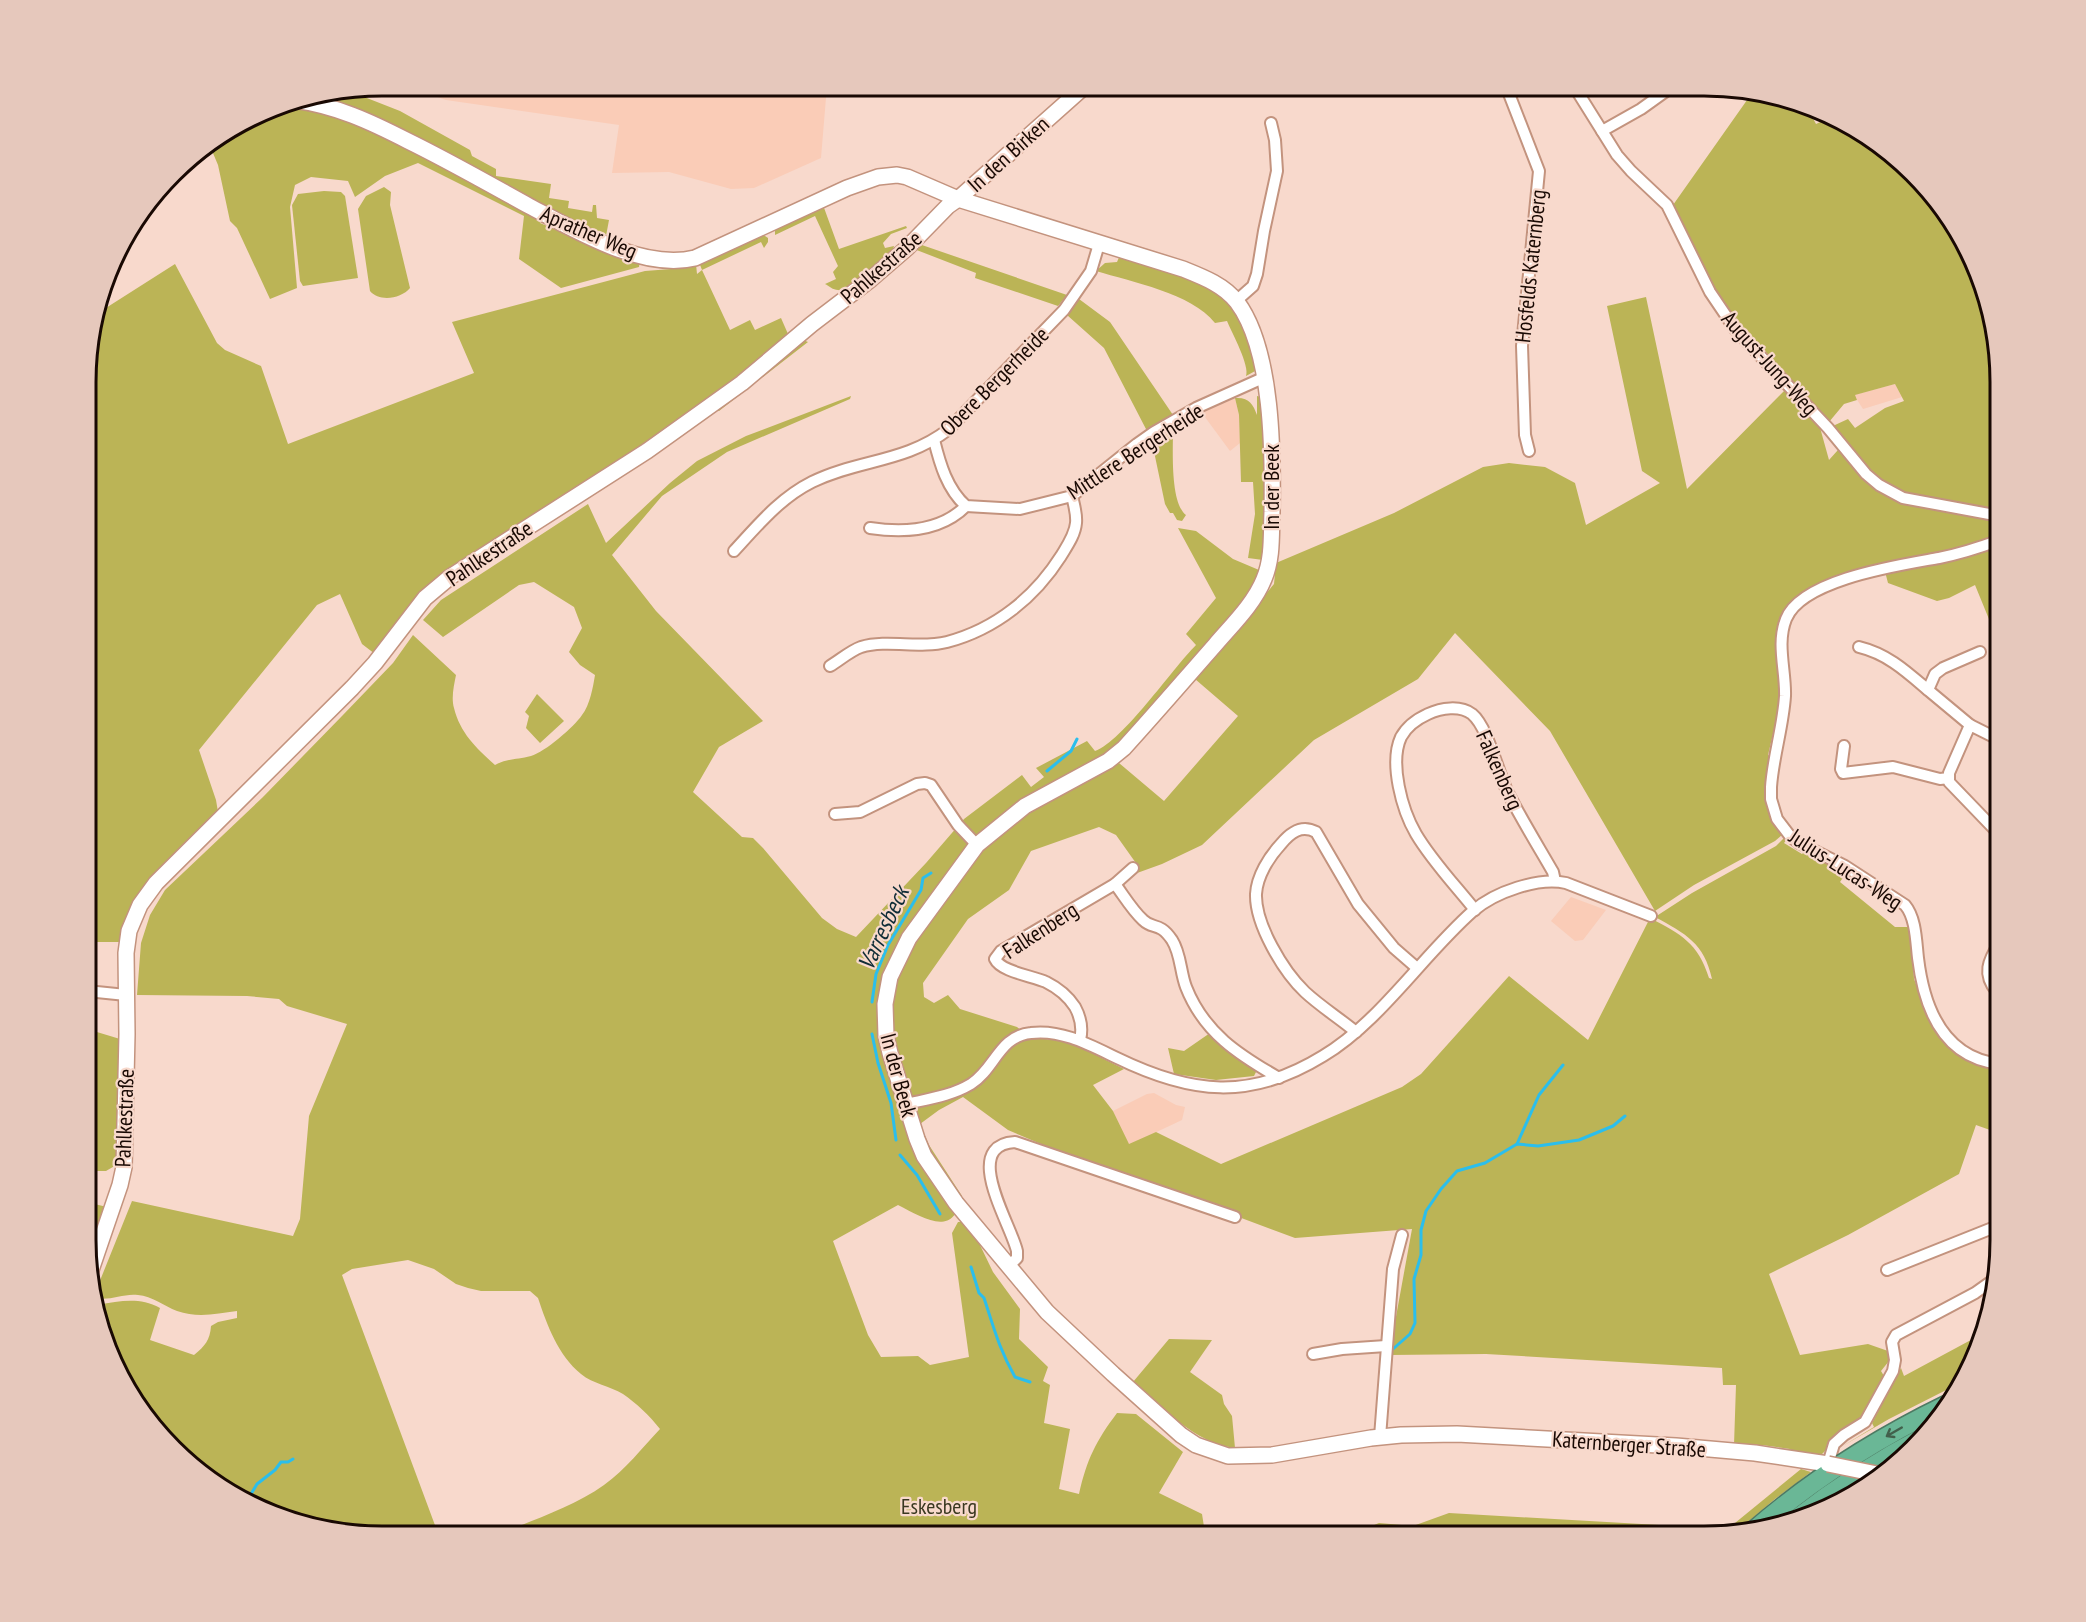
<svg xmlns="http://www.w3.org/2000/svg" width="2086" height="1622" font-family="'PT Sans Narrow',sans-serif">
	<rect width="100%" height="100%" fill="#f8d9cc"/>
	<!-- built -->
	<g fill="#faccb7">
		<polygon points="406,86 827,86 821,158 754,188 731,189 669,172 612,173 619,125 446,100"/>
		<polygon points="1895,384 1902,397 1863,409 1854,395"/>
		<polygon points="1235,398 1239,415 1240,443 1230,451 1202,413"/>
		<polygon points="1571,897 1606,910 1583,940 1575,941 1551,921"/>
		<polygon points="1154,1093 1176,1105 1185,1107 1182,1120 1129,1145 1113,1111 1147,1094"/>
	</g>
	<!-- green -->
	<g fill="#bbb456">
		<polygon points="349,91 400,111 470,150 472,156 496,169 496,176 551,184 549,198 569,201 568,208 592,212 593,205 596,205 597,218 609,220 606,236 579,226 549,210 540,223 585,242 640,260 639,267 561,288 519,259 524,216 418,163 385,176 355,197 348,181 311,177 295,185 290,207 297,288 270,299 237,228 230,221 218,165 210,146 286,101"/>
		<path d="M1752,93L1806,105L1816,124L1831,117L1899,159L1970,251L1995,324L2000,382V646L1975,585L1949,598L1937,601L1888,583L1883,564L1788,605L1782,616L1778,724L1773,734L1768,755L1772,757L1769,768L1783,834L1775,841L1694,885L1655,911L1550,731L1455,633L1418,679L1314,740L1202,845L1162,864L1126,877L1138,866L1116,835L1099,827L1031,851L1009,890L968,919L923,983L924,997L934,1003L948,995L960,1009L1017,1027L1029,1037L1070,1042L1124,1069L1093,1085L1113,1111L1129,1144L1156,1132L1221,1164L1402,1087L1421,1074L1509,976L1588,1040L1650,918C1681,934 1698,943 1709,978L1712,979C1704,943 1686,934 1655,917L1692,893L1776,846L1786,836L1788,838L1784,843L1802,854L1808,848L1848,870L1840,882L1895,927H1911L1914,979L1930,1020L1953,1052L1978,1064L2000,1066V1097L1998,1096L1990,1130L1976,1125L1959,1174L1848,1235L1769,1274L1800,1355L1868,1344L1888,1351L1889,1361L1881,1371L1884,1376L1861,1418L1834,1436L1826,1450L1820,1456L1792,1453L1790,1449L1762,1445L1758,1448L1734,1445L1736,1385H1723L1722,1368L1486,1354L1389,1355L1412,1229L1295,1238L1188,1198L1112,1174L1008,1130L963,1097L939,1110L920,1124L929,1145L962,1196C954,1239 924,1218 898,1205L833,1241L868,1335L881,1357L918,1356L930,1365L969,1357L952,1233L958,1222H962L979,1243L993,1272L1020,1309L1019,1339L1048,1367L1043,1381L1050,1385L1044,1423L1070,1429L1059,1489L1079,1494C1087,1459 1096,1441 1117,1413L1136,1414L1183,1452L1159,1493L1202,1514L1205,1533L1210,1536H496C531,1520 572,1508 604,1485C626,1469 642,1448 660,1429C650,1416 636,1403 623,1394C610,1386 593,1384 581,1374C558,1355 547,1325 538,1298L530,1291H481L468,1288L456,1284L434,1269L408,1260L352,1269L342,1275L439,1536H363L269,1514L187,1463L116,1371L98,1305C121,1301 139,1297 160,1308L150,1340L194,1355C205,1346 210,1340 211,1326L218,1322L237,1318V1311C216,1314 197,1318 177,1311C164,1306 152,1296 138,1295C124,1293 110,1301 96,1298L95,1293L132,1201L293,1236L300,1219L309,1116L347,1024L287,1006L279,999L247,996L137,995L141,943L150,915L165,890L263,797L342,716L393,663L413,635L456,675C454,685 451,698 454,708C460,733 477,749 495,765C508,758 517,760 531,756C545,752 574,727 582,715C590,705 593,687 595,675L580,665L569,652L582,628L574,607L534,582L519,585L443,637L423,620L441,600L588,504L606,543L670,483L697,461L746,436L851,396L850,399L727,452L662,496L612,555L656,611L763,721L719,747L693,792L742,837L753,838L763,848L822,918L837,929L856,937L926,863L964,819L1022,775L1031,787L1044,777L1036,768L1087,741L1095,751C1123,741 1172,669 1196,645L1186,634L1216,598L1178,528L1196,531L1233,559L1259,570L1260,573L1250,595L1108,768L1119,763L1164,801L1238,716L1195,679L1274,584L1276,563L1394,513L1483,467L1509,463L1545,467L1575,483L1586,525L1660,483L1642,471L1607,306L1646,297L1687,489L1785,390L1819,424L1829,460L1846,441L1834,428L1835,425L1848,419L1855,428L1885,408L1904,401L1895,384L1855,395L1857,400L1844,404L1829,422L1733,316L1717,292L1673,205Z"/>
		<path d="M384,187L391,192L390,205L410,288C401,299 379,302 370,291L358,209L366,196Z"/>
		<polygon points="324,191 341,192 345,196 358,278 303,286 300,281 292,205 298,194"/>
		<path d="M823,205L839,249L906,226L907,228L891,234L883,243L885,248L894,246L892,253C880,263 853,293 838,290C833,290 829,286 825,284L836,279L833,272L838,266L815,216L775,235V228Z"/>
		<polygon points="762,234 768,238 768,242 764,248 761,242 702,270 730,330 750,320 755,330 781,318 788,334 808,342 719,411 701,405 651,444 449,570 375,654 362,644 340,594 317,605 199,750 216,800 218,812 180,847 146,885 122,942 87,942 88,562 94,559 88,561 88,343 98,313 175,264 217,343 225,350 261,366 288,444 474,373 452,322 645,271 684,268 696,264 697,274 702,270 699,262"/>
		<polygon points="919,244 1067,295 1058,306 975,278 976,273 914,249"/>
		<path d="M1120,255C1163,267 1214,276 1240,317C1247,328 1253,356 1257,370L1246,376C1250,366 1232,333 1227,321L1215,323C1191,293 1132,282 1096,271L1105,263L1117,262Z"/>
		<polygon points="1079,299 1110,322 1173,415 1147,431 1104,348 1067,315"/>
		<path d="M1257,396L1261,397L1268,484L1263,560L1248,558L1255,514L1253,482H1241L1239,415L1235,398C1249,397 1253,404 1257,415Z"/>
		<path d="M1173,429C1173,449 1170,503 1186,515L1182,521L1177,520L1173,513H1170L1165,504L1152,442Z"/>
		<polygon points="537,694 564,721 540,743 526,728 529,716 525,712"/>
		<polygon points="87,1029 120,1039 118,1164 106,1171 86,1171"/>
		<polygon points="1210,1033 1253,1068 1256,1072 1254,1076 1216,1080 1174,1074 1168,1048 1184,1051"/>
		<polygon points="86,1202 107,1207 87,1261 86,1260"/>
		<polygon points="1982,1334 1978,1354 1960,1383 1889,1419 1841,1447 1874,1427 1872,1423 1901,1368 1904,1376"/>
		<path d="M1169,1339L1212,1340L1190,1372L1222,1395L1224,1404L1232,1416L1235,1448C1196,1444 1162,1407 1133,1382Z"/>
		<polygon points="1801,1469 1811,1472 1775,1499 1736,1532 1734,1530 1729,1534 1704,1536 1347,1536 1379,1523 1413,1526 1449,1513 1659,1525 1724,1532"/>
	</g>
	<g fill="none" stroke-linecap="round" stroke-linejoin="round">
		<!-- stream -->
		<g stroke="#2bbeec" stroke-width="3">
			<polyline points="1047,771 1071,751 1077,739"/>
			<polyline points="872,1002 876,974 888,945 921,890 923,878 931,873"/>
			<polyline points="872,1034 878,1063 891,1103 896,1140"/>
			<polyline points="1517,1144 1539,1095 1563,1065"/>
			<polyline points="900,1155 917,1175 940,1214"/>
			<polyline points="86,1162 91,1164"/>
			<path d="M971,1267L979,1293L984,1298C994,1328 999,1349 1015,1377L1030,1382"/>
			<polyline points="1393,1349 1410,1334 1415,1323 1414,1279 1421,1255 1421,1230 1426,1211 1441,1189 1457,1171 1485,1163 1517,1144 1538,1146 1579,1140 1613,1126 1625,1116"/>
			<polyline points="238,1495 251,1494 257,1484 275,1470 281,1462 288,1462 293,1459"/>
		</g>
		<defs>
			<g id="street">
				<polyline points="1506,86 1539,171 1522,346 1525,435 1529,451"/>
				<polyline points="1571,86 1577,91 1617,155 1631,171 1667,205 1710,292 1735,329 1828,428 1866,474 1879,485 1903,498 2000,516"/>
				<polyline points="1602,131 1641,109 1673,86"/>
				<polyline points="1236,301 1253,286 1257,274 1264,231 1277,171 1275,140 1271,123"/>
				<path d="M934,440C940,464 947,489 966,506L1020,509L1072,496L1137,444L1154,432L1196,408L1263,378"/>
				<path d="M870,528C903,533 941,531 966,506"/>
				<path d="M734,551C758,525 780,498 812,482C859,459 905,463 949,429L1064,310L1091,271L1099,244"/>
				<path d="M1859,647C1888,654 1907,672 1928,690"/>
				<path d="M830,666C840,660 850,651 861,647C888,639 919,649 947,642C996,629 1035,597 1061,556C1067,546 1075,535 1076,523C1077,514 1074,505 1072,496"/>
				<polyline points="1970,725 1928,690 1935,674 1943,668 1980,652"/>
				<polyline points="1844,746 1841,769 1843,773 1893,767 1940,779 1949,778"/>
				<polyline points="835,814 860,812 917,784 925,783 931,785 958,825 977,845"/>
				<polyline points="2000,835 1949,782 1949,773 1970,725 2000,740"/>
				<path d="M1115,884C1124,896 1132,910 1143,920C1153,930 1159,921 1172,940C1181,954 1180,971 1186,987C1204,1033 1239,1055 1279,1078"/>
				<path d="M1475,910C1455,885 1432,861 1416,834C1402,810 1389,763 1401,737C1407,726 1417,719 1428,714C1441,708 1460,705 1472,714C1488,727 1498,773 1508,793C1522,820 1538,846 1553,872L1555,881"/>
				<polyline points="87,991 126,995"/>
				<path d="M2000,993L1997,992C1982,974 1988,961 2000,942"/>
				<path d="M1356,1032C1339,1018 1320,1006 1305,992C1283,971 1255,924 1256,894C1257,876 1269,857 1281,844C1290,833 1301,824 1316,832L1358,904L1394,948L1417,968"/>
				<path d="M1080,1040C1083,1028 1081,1018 1075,1007C1068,996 1058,988 1046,982C1033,976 1001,972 995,959L1001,951L1115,884L1133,868"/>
				<path d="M2000,1064C1943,1058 1924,1008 1918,958C1916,941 1916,918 1905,905L1845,866L1799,843L1790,836L1777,819L1771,799V787C1773,757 1783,727 1785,696C1786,671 1776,644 1786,619C1802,579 1901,565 1939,558C1959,554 1981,547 2000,540"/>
				<path d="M906,1104C928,1099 951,1096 971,1084C995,1069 999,1036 1031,1033C1061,1029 1090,1045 1117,1058C1191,1094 1250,1101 1323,1056C1380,1022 1423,955 1473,911C1495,892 1538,877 1566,883L1651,916"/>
				<path d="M1008,1267L1017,1258V1251C1011,1224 960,1145 1015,1142L1235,1217"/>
				<polyline points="1887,1270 2000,1225"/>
				<polyline points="1313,1354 1342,1349 1386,1346"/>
				<polyline points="1380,1437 1393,1269 1402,1235"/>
				<polyline points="1828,1464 1834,1444 1844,1435 1865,1422 1893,1371 1895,1360 1892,1342 1896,1335 1975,1293 1996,1278"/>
			</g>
			<g id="secondary">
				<path d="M293,100C335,105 371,122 408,141C449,161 489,184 529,206C575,230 642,271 695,258L847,188L878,177L897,175L907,177L958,199L1183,269C1203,277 1224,285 1237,302C1273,350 1273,454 1272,512C1271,534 1273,558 1264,579C1254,604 1232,625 1215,645C1185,679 1155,714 1124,748L1108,761L1025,806L977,845L909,938L890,977L885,1004L886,1036L890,1053L917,1139L924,1156L956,1203L1047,1312L1113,1374L1181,1435L1196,1445L1228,1456L1272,1455L1371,1438L1401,1435L1457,1434L1676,1446L1755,1453L1828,1464"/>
				<polyline points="90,1273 120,1185 124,1167 127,1034 126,953 129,931 140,905 156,883 352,688 375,663 425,598 450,577 647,451 742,383 812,324 871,279 907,248 948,206 958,199 1085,86"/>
			</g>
			<g id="highway">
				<path d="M1796,1519C1837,1487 1881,1459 1927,1435"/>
				<path d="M1752,1532C1810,1481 1876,1439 1946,1405"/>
			</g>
		</defs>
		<!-- street casing -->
		<use href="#street" stroke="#c3937e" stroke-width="14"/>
		<!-- secondary casing -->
		<use href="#secondary" stroke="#c3937e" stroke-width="18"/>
		<!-- highway casing -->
		<use href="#highway" stroke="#4e7a63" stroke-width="21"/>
		<!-- street -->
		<use href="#street" stroke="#fff" stroke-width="10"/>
		<!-- secondary -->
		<use href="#secondary" stroke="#fff" stroke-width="15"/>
		<!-- highway -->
		<use href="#highway" stroke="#6ab796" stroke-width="18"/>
		<defs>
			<polyline id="secondary-bridge" points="1828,1464 1877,1474"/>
		</defs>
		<!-- secondary-bridge casing -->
		<use href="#secondary-bridge" stroke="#c3937e" stroke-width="18" stroke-linecap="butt"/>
		<!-- secondary-bridge -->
		<use href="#secondary-bridge" stroke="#fff" stroke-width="15"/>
	</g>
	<!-- one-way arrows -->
	<defs><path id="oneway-shaft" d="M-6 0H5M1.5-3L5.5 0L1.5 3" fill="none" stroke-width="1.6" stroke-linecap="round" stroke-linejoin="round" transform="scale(1.5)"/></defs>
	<use stroke="#42604c" href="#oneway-shaft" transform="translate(1894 1432) rotate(150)"/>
	<g text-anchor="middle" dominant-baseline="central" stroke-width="4.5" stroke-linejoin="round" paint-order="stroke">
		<!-- street labels -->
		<g font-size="22" fill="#190903" stroke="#f8d9cc">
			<text transform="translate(1008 154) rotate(-42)">In den Birken</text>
			<text transform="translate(589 232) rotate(23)">Aprather Weg</text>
			<text transform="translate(1530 266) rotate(-84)">Hosfelds Katernberg</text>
			<text transform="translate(881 267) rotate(-41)">Pahlkestraße</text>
			<text transform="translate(1770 363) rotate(48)">August-Jung-Weg</text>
			<text transform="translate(994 381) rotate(-45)">Obere Bergerheide</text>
			<text transform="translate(1135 451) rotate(-33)">Mittlere Bergerheide</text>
			<text transform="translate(1271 487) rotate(-90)">In der Beek</text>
			<text transform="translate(489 553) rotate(-34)">Pahlkestraße</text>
			<text transform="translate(1500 770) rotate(66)">Falkenberg</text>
			<text transform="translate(1846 869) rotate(33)">Julius-Lucas-Weg</text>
			<text transform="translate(1040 930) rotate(-33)">Falkenberg</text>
			<text transform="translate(899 1075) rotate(75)">In der Beek</text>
			<text transform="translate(124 1118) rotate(-88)">Pahlkestraße</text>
			<text transform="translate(1629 1444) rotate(4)">Katernberger Straße</text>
		</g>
		<!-- park labels -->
		<g font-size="22" fill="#3a3820" stroke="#f8d9cc">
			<text x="939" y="1506">Eskesberg</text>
		</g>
		<!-- water labels -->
		<g font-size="24" font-style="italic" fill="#102d37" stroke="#f8d9cc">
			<text transform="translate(883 928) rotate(-65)">Varresbeck</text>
		</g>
	</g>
	<!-- crop -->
	<path d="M0 0H2086V1622H0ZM382 96H1704A286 286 0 0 1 1990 382V1240A286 286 0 0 1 1704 1526H382A286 286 0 0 1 96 1240V382A286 286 0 0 1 382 96Z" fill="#e6c8bc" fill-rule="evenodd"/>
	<path fill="none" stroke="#190903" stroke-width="3" d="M382 96H1704A286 286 0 0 1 1990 382V1240A286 286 0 0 1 1704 1526H382A286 286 0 0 1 96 1240V382A286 286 0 0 1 382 96Z"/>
</svg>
